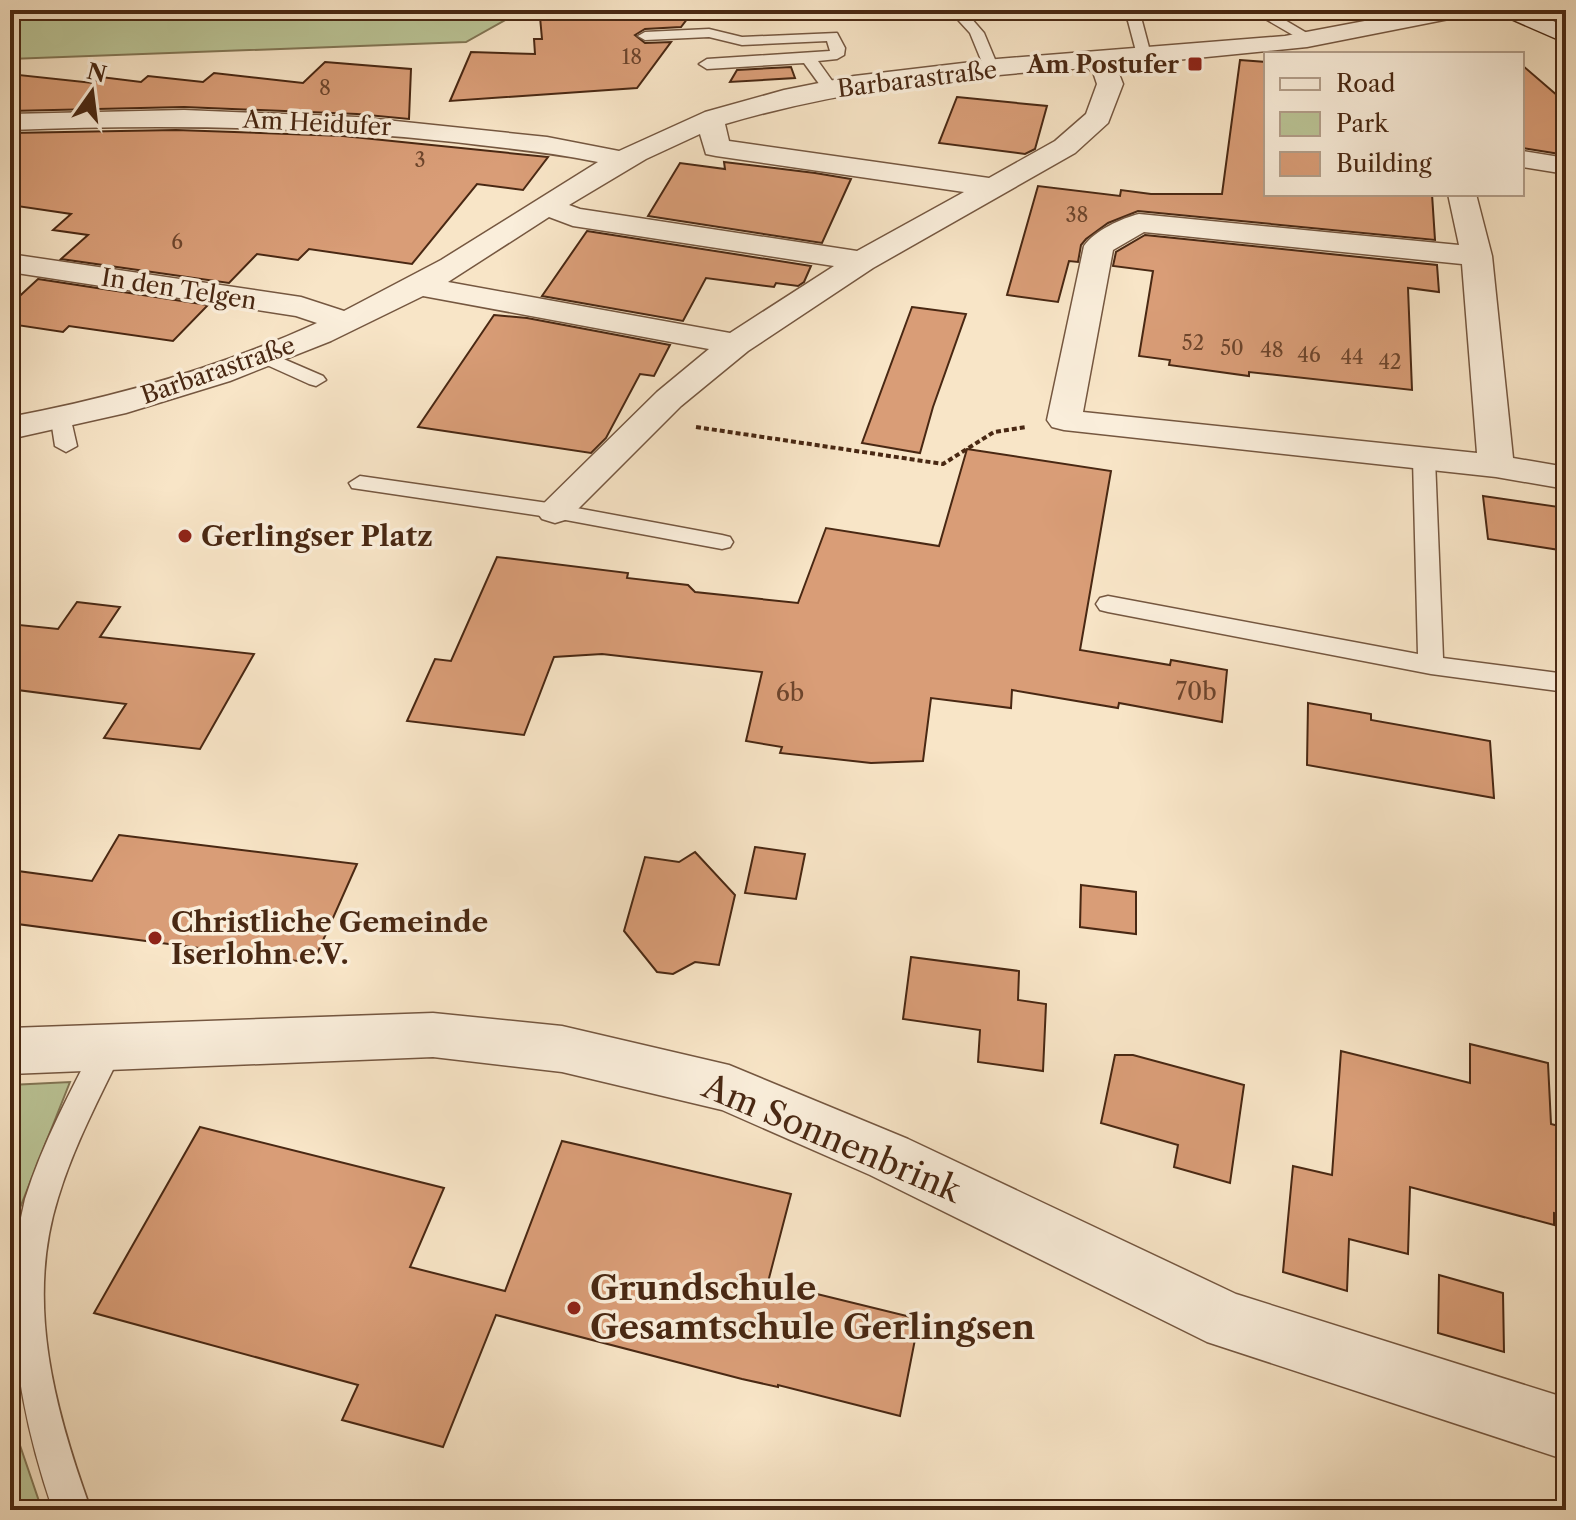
<svg xmlns="http://www.w3.org/2000/svg" width="1576" height="1520" font-family="'Libre Caslon Text',serif">
	<rect width="100%" height="100%" fill="#f8e5c7"/>
	<filter id="stains"><feTurbulence type="fractalNoise" baseFrequency=".0025" numOctaves="4"/><feColorMatrix values="0 0 0 0 .2 0 0 0 0 .09 0 0 0 0 .02 0 0 0 .5 -.17"/></filter>
	<radialGradient id="worn" r=".72"><stop offset=".6" stop-color="#630" stop-opacity="0"/><stop offset="1" stop-color="#630" stop-opacity=".3"/></radialGradient>
	<!-- green -->
	<g fill="#bbc597" stroke="#827655" stroke-width="2">
		<polygon points="10,10 523,10 466,42 10,59"/>
		<polygon points="70,1082 20,1208 10,1330 10,1085"/>
		<polygon points="10,1416 42,1510 10,1510"/>
	</g>
	<!-- building -->
	<g fill="#d99d77" stroke="#492813" stroke-width="2">
		<polygon points="618,10 694,10 681,27 645,29 635,35 645,43 671,42 637,88 450,101 471,52 535,54 534,39 542,39 540,17"/>
		<polygon points="1240,60 1266,62 1266,194 1432,194 1435,240 1138,211 1108,223 1086,239 1081,245 1078,262 1069,261 1058,302 1007,295 1038,186 1120,196 1121,190 1151,194 1222,194"/>
		<polygon points="325,62 411,69 409,119 357,114 184,107 10,111 10,74 93,83 101,77 141,82 148,76 203,82 214,73 303,83"/>
		<polygon points="1522,65 1566,103 1566,155 1522,148"/>
		<polygon points="791,67 795,78 730,82 737,70"/>
		<polygon points="957,97 1047,106 1035,149 1025,154 939,143"/>
		<polygon points="176,130 343,136 548,157 523,190 477,184 412,264 309,249 298,260 257,254 229,283 61,259 88,235 53,230 71,214 10,205 10,133"/>
		<polygon points="724,162 815,173 851,179 822,243 648,216 680,163 725,169"/>
		<polygon points="587,231 811,266 804,282 798,286 776,283 774,287 706,278 683,321 542,296"/>
		<polygon points="1145,235 1437,265 1439,292 1408,288 1412,390 1249,372 1249,376 1169,365 1170,360 1139,356 1153,271 1113,266 1116,252"/>
		<polygon points="38,279 208,305 173,341 69,326 63,332 10,324 10,305"/>
		<polygon points="912,307 966,314 933,407 920,453 862,443"/>
		<polygon points="494,315 527,318 670,345 654,376 640,374 606,438 591,453 418,427"/>
		<polygon points="967,449 1111,471 1080,650 1170,665 1171,660 1227,670 1222,722 1119,703 1118,708 1012,690 1011,708 931,698 923,761 871,763 780,753 782,747 746,741 762,672 602,654 554,657 524,735 407,721 435,659 451,661 497,557 628,573 627,578 688,585 695,592 798,603 826,528 939,546"/>
		<polygon points="1483,496 1566,508 1566,551 1488,539"/>
		<polygon points="77,602 120,607 100,637 254,654 200,749 104,738 126,704 10,689 10,624 58,629"/>
		<polygon points="1308,703 1371,714 1371,720 1490,741 1494,798 1307,765"/>
		<polygon points="119,835 357,864 313,963 10,923 10,870 92,881"/>
		<polygon points="755,847 805,854 796,899 745,893"/>
		<polygon points="695,852 735,895 719,965 695,962 673,974 657,972 624,931 645,857 679,862"/>
		<polygon points="1081,885 1136,892 1136,934 1080,927"/>
		<polygon points="911,957 1019,971 1018,1000 1046,1004 1043,1071 978,1062 980,1030 903,1019"/>
		<polygon points="1470,1044 1548,1063 1551,1124 1566,1128 1566,1216 1554,1213 1554,1225 1410,1187 1408,1254 1349,1239 1347,1291 1283,1272 1293,1166 1332,1175 1341,1051 1470,1083"/>
		<polygon points="1115,1055 1133,1055 1244,1085 1230,1183 1174,1167 1178,1145 1101,1123"/>
		<polygon points="200,1127 444,1188 410,1267 505,1291 562,1141 791,1194 768,1282 919,1319 900,1416 778,1385 778,1387 742,1379 496,1315 443,1447 342,1420 358,1385 94,1313"/>
		<polygon points="1439,1275 1503,1293 1504,1352 1438,1333"/>
	</g>
	<g fill="none" stroke-linecap="round" stroke-linejoin="round">
		<defs>
			<g id="service">
				<polygon points="949,10 964,10 984,33 999,69 996,72 986,72 970,33"/>
				<polygon points="1120,10 1134,10 1142,21 1151,55 1149,58 1139,58 1137,55 1128,21"/>
				<polygon points="1250,10 1268,10 1317,39 1310,43 1305,42"/>
				<polygon points="709,29 742,37 837,33 845,48 844,55 837,59 818,61 838,89 835,92 825,92 804,63 707,69 699,64 707,59 830,51 827,41 742,45 709,37 645,40 638,36 645,32"/>
				<polygon points="265,351 323,376 326,380 316,386 309,384 258,361 255,357 258,353"/>
				<polygon points="61,414 71,420 77,446 66,452 55,446 51,420"/>
				<polygon points="1424,453 1435,459 1443,658 1566,674 1566,692 1431,674 1108,612 1100,610 1096,604 1100,598 1108,596 1418,654 1413,459"/>
				<polygon points="360,476 555,504 722,535 730,537 733,542 730,547 722,549 555,518 352,488 349,483"/>
				<path d="M109,1034L120,1038L124,1047C100,1097 74,1145 58,1198C25,1303 55,1411 91,1510H53C19,1411 0,1303 25,1199C43,1142 71,1090 98,1038Z"/>
			</g>
			<g id="minor">
				<path d="M1423,10H1471L1468,15L1459,17L1307,47L1116,66L1123,84L1108,123L1075,153L873,268L748,351L681,406L568,519L555,523L542,519L536,511L657,392L709,349L423,296L331,341L230,381L126,413L10,439V417C116,397 219,368 317,323L296,316L10,272V254L301,297L344,311L441,260L598,162C550,152 502,148 454,142C306,126 158,124 10,130V114L184,110L357,117L547,137L619,151L705,112L784,90L854,76L997,59L1285,36ZM1087,68L1093,72L1097,84L1086,114L1055,141L989,178L729,141L725,124C844,89 964,76 1087,68ZM700,134L706,154L716,156L964,192L857,251L580,209L569,205L646,159ZM549,217L573,226L834,266L730,333L448,282Z"/>
				<polygon points="1522,151 1566,158 1566,174 1522,167"/>
				<path d="M1448,194H1476L1492,256L1513,458L1566,467V489L1496,477L1064,430L1052,427L1047,420L1084,246C1094,231 1122,218 1139,214L1459,245ZM1144,232L1462,264L1477,453L1083,412L1113,250Z"/>
				<polygon points="433,1013 562,1026 729,1065 908,1139 1236,1294 1566,1398 1566,1460 1207,1342 870,1175 722,1110 562,1072 433,1057 10,1074 10,1028"/>
			</g>
			<polygon id="secondary" points="1499,10 1530,10 1566,27 1566,43 1502,15"/>
		</defs>
		<!-- service casing -->
		<use href="#service" stroke="#755740" stroke-width="3"/>
		<!-- minor casing -->
		<use href="#minor" stroke="#755740" stroke-width="3"/>
		<!-- secondary casing -->
		<use href="#secondary" stroke="#492813" stroke-width="3"/>
		<!-- path -->
		<polyline stroke="#492813" stroke-width="4" stroke-dasharray="5 3" stroke-linecap="butt" points="696,427 943,464 994,432 1026,427"/>
		<!-- service -->
		<use href="#service" fill="#faeedb" fill-rule="evenodd"/>
		<!-- minor -->
		<use href="#minor" fill="#faeedb" fill-rule="evenodd"/>
		<!-- secondary -->
		<use href="#secondary" fill="#faeedb" fill-rule="evenodd"/>
	</g>
	<!-- markers -->
	<g fill="#8f2418" stroke="#faeedb" stroke-width="3">
		<rect x="1187" y="56" width="16" height="16" rx="4"/>
		<circle cx="185" cy="536" r="8"/>
		<circle cx="155" cy="938" r="8"/>
		<circle cx="574" cy="1308" r="8"/>
	</g>
	<g text-anchor="middle" dominant-baseline="central" stroke-width="7" stroke-linejoin="round" paint-order="stroke">
		<!-- far-number labels -->
		<g font-size="20" fill="#6d452c">
			<text x="632" y="57">18</text>
			<text x="325" y="88">8</text>
			<text x="420" y="160">3</text>
			<text x="1077" y="215">38</text>
			<text x="177" y="242">6</text>
			<text x="1193" y="343">52</text>
			<text x="1232" y="348">50</text>
			<text x="1272" y="350">48</text>
			<text x="1309" y="355">46</text>
			<text x="1352" y="357">44</text>
			<text x="1390" y="362">42</text>
		</g>
		<!-- far-poi labels -->
		<g font-size="24" font-weight="bold" fill="#492813" stroke="#faeedb" text-anchor="end">
			<text x="1179" y="64">Am Postufer</text>
		</g>
		<!-- far-street labels -->
		<g font-size="24" fill="#492813" stroke="#faeedb">
			<text transform="translate(917 79) rotate(-7)">Barbarastraße</text>
			<text transform="translate(317 123) rotate(3)">Am Heidufer</text>
			<text transform="translate(179 289) rotate(9)">In den Telgen</text>
			<text transform="translate(218 370) rotate(-19)">Barbarastraße</text>
		</g>
		<!-- number labels -->
		<g font-size="24" fill="#6d452c">
			<text x="1196" y="691">70b</text>
			<text x="790" y="692">6b</text>
		</g>
		<!-- poi labels -->
		<g font-size="28" font-weight="bold" fill="#492813" stroke="#faeedb" text-anchor="start">
			<text x="201" y="536">Gerlingser Platz</text>
			<text x="171" y="922">Christliche Gemeinde<tspan x="171" dy="32">Iserlohn e.V.</tspan></text>
		</g>
		<!-- near-street labels -->
		<g font-size="34" fill="#492813" stroke="#faeedb">
			<text transform="translate(832 1138) rotate(23)">Am Sonnenbrink</text>
		</g>
		<!-- near-poi labels -->
		<g font-size="34" font-weight="bold" fill="#492813" stroke="#faeedb" text-anchor="start">
			<text x="590" y="1288">Grundschule<tspan x="590" dy="39">Gesamtschule Gerlingsen</tspan></text>
		</g>
	</g>
	<!-- margin -->
	<rect width="1576" height="1520" fill="none" stroke="#f8e5c7" stroke-width="40"/>
	<rect x="12" y="12" width="1552" height="1496" fill="none" stroke="#492813" stroke-width="4"/>
	<rect x="20" y="20" width="1536" height="1480" fill="none" stroke="#492813" stroke-width="2"/>
	<!-- legend -->
	<rect x="1264" y="52" width="260" height="144" fill="#faeedb" stroke="#b39f8b" stroke-width="2"/>
	<rect x="1280" y="78" width="40" height="12" fill="#faeedb" stroke="#b39f8b" stroke-width="2"/>
	<text x="1336" y="92" font-size="24" fill="#492813">Road</text>
	<rect x="1280" y="112" width="40" height="24" fill="#bbc597" stroke="#b39f8b" stroke-width="2"/>
	<text x="1336" y="132" font-size="24" fill="#492813">Park</text>
	<rect x="1280" y="152" width="40" height="24" fill="#d99d77" stroke="#b39f8b" stroke-width="2"/>
	<text x="1336" y="172" font-size="24" fill="#492813">Building</text>
	<!-- north arrow -->
	<g transform="translate(92 92) rotate(14)" stroke="#faeedb" stroke-width="6" paint-order="stroke">
	<path d="M0-6L14 30L0 20L-14 30Z" fill="#492813"/>
	<text y="-12" font-size="22" font-weight="bold" text-anchor="middle" fill="#492813">N</text>
	</g>
	<rect width="100%" height="100%" filter="url(#stains)"/>
	<rect width="100%" height="100%" fill="url(#worn)"/>
</svg>
